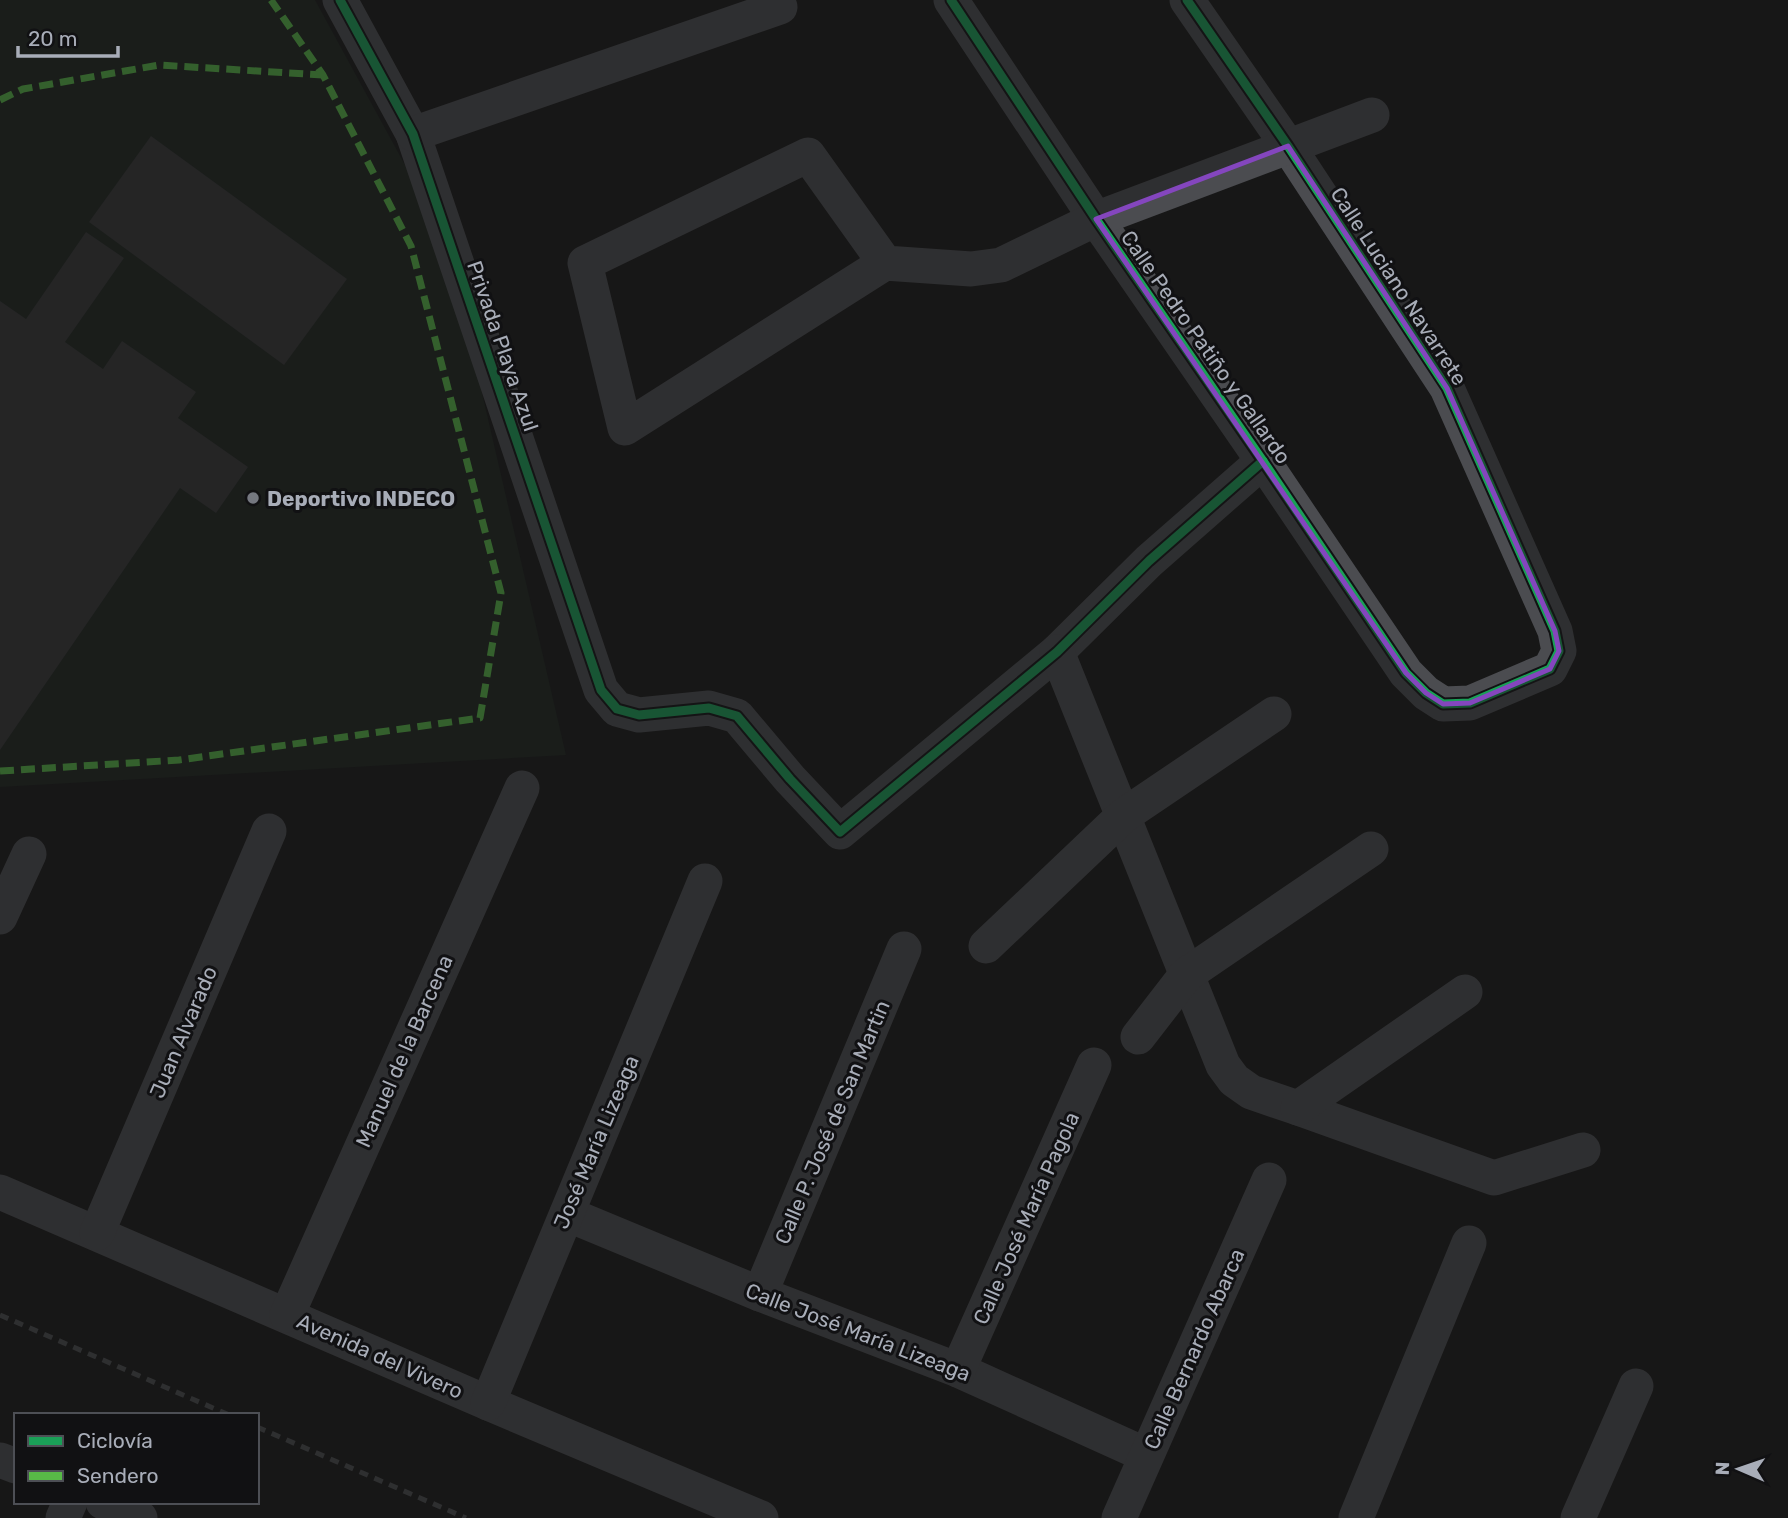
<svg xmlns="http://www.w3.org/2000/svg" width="1788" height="1518" font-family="Rubik,sans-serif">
	<rect width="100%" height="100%" fill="#171717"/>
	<!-- green -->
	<polygon fill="#1d241e" points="0,0 315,0 447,242 566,755 0,787"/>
	<!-- building -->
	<g fill="#353536">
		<polygon points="151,136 347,279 284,365 89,222"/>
		<polygon points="86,232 124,258 65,342 103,369 122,341 196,392 178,418 248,467 216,513 180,488 0,750 0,301 26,319"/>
	</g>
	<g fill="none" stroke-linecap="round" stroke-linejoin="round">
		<!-- minor -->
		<g stroke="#4b4c50" stroke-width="35">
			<polyline points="340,0 413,134 601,690 617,709 639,715 709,708 737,716 790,779 840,832 1057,652 1149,561 1263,461"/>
			<polyline points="951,0 1096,219 1263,461 1406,673 1426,693 1443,704 1470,703 1550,669 1559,651 1555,631 1447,388 1288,146 1187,0"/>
			<polyline points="413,134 780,7"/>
			<polyline points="885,263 808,155 585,263 625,428 885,263 971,269 1001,265 1096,219 1372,115"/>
			<polyline points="1057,652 1223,1065 1234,1080 1251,1092 1298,1108 1494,1178 1583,1150"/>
			<polyline points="0,917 29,854"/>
			<polyline points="986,946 1123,816 1274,714"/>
			<polyline points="1138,1037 1186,975 1371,849"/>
			<polyline points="1298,1108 1465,992"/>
			<polyline points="0,1192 488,1403 761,1518"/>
			<polyline points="567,1214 760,1294 958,1370 1146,1455"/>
			<polyline points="97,1233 269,831"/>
			<polyline points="760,1294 904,949"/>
			<polyline points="287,1315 522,788"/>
			<polyline points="958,1370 1094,1065"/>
			<polyline points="488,1403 705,881"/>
			<polyline points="0,1460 16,1466"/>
			<polyline points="103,1502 140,1518"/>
			<polyline points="63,1518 70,1502"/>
			<polyline points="1119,1518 1269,1180"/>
			<polyline points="1356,1518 1469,1243"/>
			<polyline points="1578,1518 1636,1386"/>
		</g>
		<!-- rail -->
		<g stroke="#4b4c4f" stroke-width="5" stroke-dasharray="9 7" stroke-linecap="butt">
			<polyline points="0,1315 229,1415"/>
			<polyline points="257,1427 466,1518"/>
		</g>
		<!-- quiet -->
		<g stroke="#58b947" stroke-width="7" stroke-dasharray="14 7" stroke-linecap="butt">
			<polyline points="0,100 23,89 159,65 323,75"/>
			<polyline points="0,771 179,760 480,718 501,593 411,246 323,75 271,0"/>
		</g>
		<defs>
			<g id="cycleway">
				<polyline points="340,0 413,134 601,690 617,709 639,715 709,708 737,716 790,779 840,832 1057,652 1149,561 1263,461"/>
				<polyline points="951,0 1096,219 1263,461 1406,673 1426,693 1443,704 1470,703 1550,669 1559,651 1555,631 1447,388 1288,146 1187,0"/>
			</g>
		</defs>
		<!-- cycleway casing -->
		<use href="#cycleway" stroke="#111113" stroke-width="13"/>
		<!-- cycleway -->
		<use href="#cycleway" stroke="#1a9f57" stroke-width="9"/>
	</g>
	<!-- marked area -->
	<path d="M0 0H1788V1518H0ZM1288,146L1447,388L1555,631L1559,651L1550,669L1470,703L1443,704L1426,693L1406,673L1096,219Z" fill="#171717" fill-opacity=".55" fill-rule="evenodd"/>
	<path fill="none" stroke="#8446be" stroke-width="5" stroke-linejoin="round" d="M1288,146L1447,388L1555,631L1559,651L1550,669L1470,703L1443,704L1426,693L1406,673L1096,219Z"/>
	<!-- markers -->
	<circle fill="#757880" stroke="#111113" stroke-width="2.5" cx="253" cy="498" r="7"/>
	<g text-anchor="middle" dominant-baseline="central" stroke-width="6" stroke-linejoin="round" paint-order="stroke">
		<!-- street labels -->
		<g font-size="21" fill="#a8adb8" stroke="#111113">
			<text transform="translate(1399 286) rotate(57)">Calle Luciano Navarrete</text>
			<text transform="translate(503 346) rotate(71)">Privada Playa Azul</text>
			<text transform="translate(1206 347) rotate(55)">Calle Pedro Patiño y Gallardo</text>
			<text transform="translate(183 1032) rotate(-67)">Juan Alvarado</text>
			<text transform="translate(404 1051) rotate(-66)">Manuel de la Barcena</text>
			<text transform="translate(832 1122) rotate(-67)">Calle P. José de San Martin</text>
			<text transform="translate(596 1142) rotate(-67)">José María Lizeaga</text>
			<text transform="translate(1026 1218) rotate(-66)">Calle José María Pagola</text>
			<text transform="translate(858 1332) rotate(21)">Calle José María Lizeaga</text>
			<text transform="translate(1194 1349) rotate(-66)">Calle Bernardo Abarca</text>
			<text transform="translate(380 1356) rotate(24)">Avenida del Vivero</text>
		</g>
		<!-- poi labels -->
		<g font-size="21" font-weight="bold" fill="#a8adb8" stroke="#111113" text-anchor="start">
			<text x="267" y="498">Deportivo INDECO</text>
		</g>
	</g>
	<!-- legend -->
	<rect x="14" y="1413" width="245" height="91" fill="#111113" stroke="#4d4f55" stroke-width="2"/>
	<rect x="28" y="1436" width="35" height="10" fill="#1a9f57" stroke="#4d4f55" stroke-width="2"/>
	<text x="77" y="1448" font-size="21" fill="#a8adb8">Ciclovía</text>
	<rect x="28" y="1471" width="35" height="10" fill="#58b947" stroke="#4d4f55" stroke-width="2"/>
	<text x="77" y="1483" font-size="21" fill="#a8adb8">Sendero</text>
	<!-- north arrow -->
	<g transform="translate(1739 1469) rotate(272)" stroke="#111113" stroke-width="5" paint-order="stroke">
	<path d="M0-5L12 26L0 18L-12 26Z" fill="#a8adb8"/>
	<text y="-10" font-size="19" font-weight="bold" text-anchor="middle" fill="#a8adb8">N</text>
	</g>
	<!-- scale -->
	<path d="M18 46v10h100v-10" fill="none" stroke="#a8adb8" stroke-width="3.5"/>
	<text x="28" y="46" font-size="21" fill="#a8adb8" stroke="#111113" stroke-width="5" paint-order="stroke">20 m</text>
</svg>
